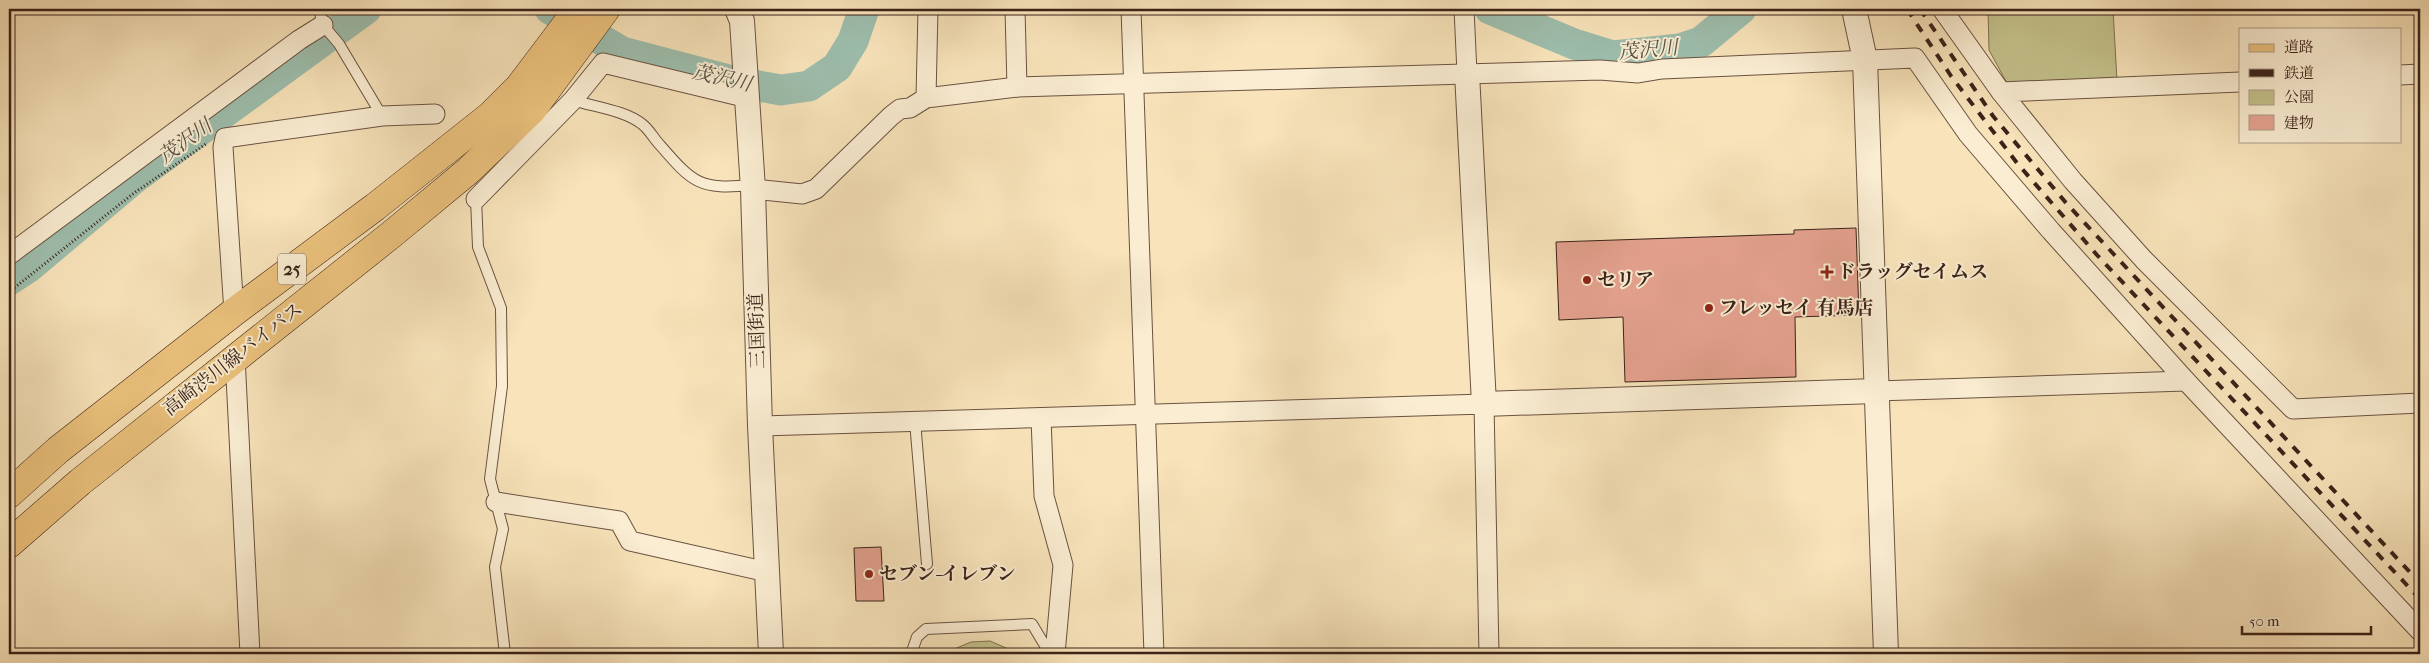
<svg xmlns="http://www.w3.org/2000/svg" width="2429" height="663" font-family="'IM FELL French Canon','Noto Serif JP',serif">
	<rect width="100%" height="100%" fill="#f8e3ba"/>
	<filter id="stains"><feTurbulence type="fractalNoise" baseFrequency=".004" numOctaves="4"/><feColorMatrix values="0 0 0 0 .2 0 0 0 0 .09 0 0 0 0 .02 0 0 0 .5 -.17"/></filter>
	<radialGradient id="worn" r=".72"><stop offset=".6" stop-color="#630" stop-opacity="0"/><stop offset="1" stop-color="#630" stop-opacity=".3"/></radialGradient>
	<!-- green -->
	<g fill="#c4c18b" stroke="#7f7252">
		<polygon points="1988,9 2113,9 2117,81 2008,85 1989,50"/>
		<polygon points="990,641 1020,654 942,654 971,642"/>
	</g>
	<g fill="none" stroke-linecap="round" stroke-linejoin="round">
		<!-- river -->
		<g stroke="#9dbead" stroke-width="31">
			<polyline points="550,9 622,52 736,82 781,90 809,86 837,67 853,41 864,9"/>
			<polyline points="1490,9 1574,44 1613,56 1680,49 1701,42 1741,9"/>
			<polyline points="9,280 29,267 136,177 366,9"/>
		</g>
	</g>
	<!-- building -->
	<g fill="#e5a290" stroke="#3a2219">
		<polygon points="1856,228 1859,315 1795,317 1796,377 1625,382 1623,317 1559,320 1556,242 1794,234 1794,230"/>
		<polygon points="881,547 884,601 856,601 854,548"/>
	</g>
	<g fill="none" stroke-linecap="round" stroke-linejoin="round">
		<defs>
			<g id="service">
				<polyline points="319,9 323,25 339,44 382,116"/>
				<path d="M573,100C594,107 624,110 642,124C649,129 654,139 660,145C693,183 699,190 752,185"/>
				<polyline points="476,199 478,247 501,308 502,386 490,479 503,529 495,567 505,654"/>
				<polyline points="915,421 927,564"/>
				<polyline points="911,654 917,637 926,629 1032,624 1050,654"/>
			</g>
			<g id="minor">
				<polyline points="1015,9 1017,87"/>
				<polyline points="1131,9 1154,654"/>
				<polyline points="1464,9 1467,73"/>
				<polyline points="1942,9 2001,92"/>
				<polyline points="2400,75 2420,74"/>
				<polyline points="2240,82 2001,92 2073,181 2144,260 2293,409 2420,403"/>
				<polyline points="926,98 928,9"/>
				<polyline points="753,189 802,194 816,189 891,116 900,109 910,108 926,98 1017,87 1600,70 1638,73 1662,69 1915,58 1968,134 2051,231 2186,381 2420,631"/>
				<polyline points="476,199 573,100 603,63 748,98"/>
				<polyline points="9,255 299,40 323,25"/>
				<polyline points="234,312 223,147 225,138 382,116 435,114"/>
				<polyline points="235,357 250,654"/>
				<polyline points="1876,391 2186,381"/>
				<polyline points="1041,418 1044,496 1063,565 1055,654"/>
				<polyline points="760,426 1484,404 1489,654"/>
				<polyline points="496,502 619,521 630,541 767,572"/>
			</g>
			<g id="tertiary">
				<polyline points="737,9 742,21 753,189 760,426 771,654"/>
				<polyline points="1854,9 1865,60 1886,654"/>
				<polyline points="1467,73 1484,404 1876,391"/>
			</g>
			<g id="primary">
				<polyline points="9,494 58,450 234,312 375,207 491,115 519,87 578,9"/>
				<polyline points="9,544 80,482 392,234 468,171 532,110 606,9"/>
			</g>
		</defs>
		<!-- service casing -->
		<use href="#service" stroke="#6a5241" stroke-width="12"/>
		<!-- minor casing -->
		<use href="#minor" stroke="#6a5241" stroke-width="21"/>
		<!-- tertiary casing -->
		<use href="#tertiary" stroke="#6a5241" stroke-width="26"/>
		<!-- primary casing -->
		<use href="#primary" stroke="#3a2219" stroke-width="29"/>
		<!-- path -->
		<polyline stroke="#3a2219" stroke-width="3" stroke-dasharray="1 2.5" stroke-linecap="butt" points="9,292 134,193 206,144"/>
		<!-- service -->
		<use href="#service" stroke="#faedd2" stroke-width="10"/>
		<!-- minor -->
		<use href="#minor" stroke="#faedd2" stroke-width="19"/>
		<!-- tertiary -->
		<use href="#tertiary" stroke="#faedd2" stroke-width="24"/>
		<!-- primary -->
		<use href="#primary" stroke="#ecc27d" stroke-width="28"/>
		<!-- rail -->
		<g stroke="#3a2219" stroke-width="4" stroke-dasharray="9 9" stroke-linecap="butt">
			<polyline points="1907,9 1951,76 2017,163 2097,255 2420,599"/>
			<polyline points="1920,9 1993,116 2067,204 2420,583"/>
		</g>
	</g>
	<!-- markers -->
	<g fill="#8f2418" stroke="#faedd2" stroke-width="2">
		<path d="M1824.5 264.5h5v5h5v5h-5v5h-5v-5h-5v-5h5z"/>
		<circle cx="1587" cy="280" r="5"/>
		<circle cx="1709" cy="308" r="5"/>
		<circle cx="869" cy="574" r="5"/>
	</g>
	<g text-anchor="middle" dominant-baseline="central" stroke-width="4" stroke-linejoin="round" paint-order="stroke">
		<!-- shield labels -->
		<rect fill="#faedd2" stroke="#745f50" stroke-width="1" x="278" y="253.5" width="28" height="31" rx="4"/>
		<g font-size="18" font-weight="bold" fill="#3a2219">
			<text x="292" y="269">25</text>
		</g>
		<!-- poi labels -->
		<g font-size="19" font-weight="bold" fill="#3a2219" stroke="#faedd2" text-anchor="start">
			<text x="1837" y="272">ドラッグセイムス</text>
			<text x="1597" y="280">セリア</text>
			<text x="1719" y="308">フレッセイ 有馬店</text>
			<text x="879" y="574">セブン-イレブン</text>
		</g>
		<!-- street labels -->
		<g font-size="19" fill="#3a2219" stroke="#faedd2">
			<text transform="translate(757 331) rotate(-92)">三国街道</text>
			<text transform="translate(233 359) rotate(-38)">高崎渋川線バイパス</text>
		</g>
		<!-- water labels -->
		<g font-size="20" font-style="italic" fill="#585145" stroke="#faedd2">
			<text transform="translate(1648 50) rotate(-5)">茂沢川</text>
			<text transform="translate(722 78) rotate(13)">茂沢川</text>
			<text transform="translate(185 141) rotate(-36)">茂沢川</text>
		</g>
	</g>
	<!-- margin -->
	<rect width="2429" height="663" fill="none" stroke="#f8e3ba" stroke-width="30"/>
	<rect x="10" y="10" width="2409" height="643" fill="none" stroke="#3a2219" stroke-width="2.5"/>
	<rect x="15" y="15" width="2399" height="633" fill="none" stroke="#3a2219"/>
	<!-- legend -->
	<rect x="2239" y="28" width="162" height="115" fill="#faedd2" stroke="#ad9c88"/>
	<rect x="2249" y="44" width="25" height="8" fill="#ecc27d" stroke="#ad9c88"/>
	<text x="2284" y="52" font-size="15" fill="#3a2219">道路</text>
	<rect x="2249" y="69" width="25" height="8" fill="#3a2219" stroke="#ad9c88"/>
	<text x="2284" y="78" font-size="15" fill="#3a2219">鉄道</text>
	<rect x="2249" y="90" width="25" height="15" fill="#c4c18b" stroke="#ad9c88"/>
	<text x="2284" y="102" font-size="15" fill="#3a2219">公園</text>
	<rect x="2249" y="115" width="25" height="15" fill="#e5a290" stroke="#ad9c88"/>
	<text x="2284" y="128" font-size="15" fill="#3a2219">建物</text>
	<!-- scale -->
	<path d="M2242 626v8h129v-8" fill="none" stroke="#3a2219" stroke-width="2.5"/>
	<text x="2249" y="626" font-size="15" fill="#3a2219" stroke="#faedd2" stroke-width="4" paint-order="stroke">50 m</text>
	<rect width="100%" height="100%" filter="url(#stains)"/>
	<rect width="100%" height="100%" fill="url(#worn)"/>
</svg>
